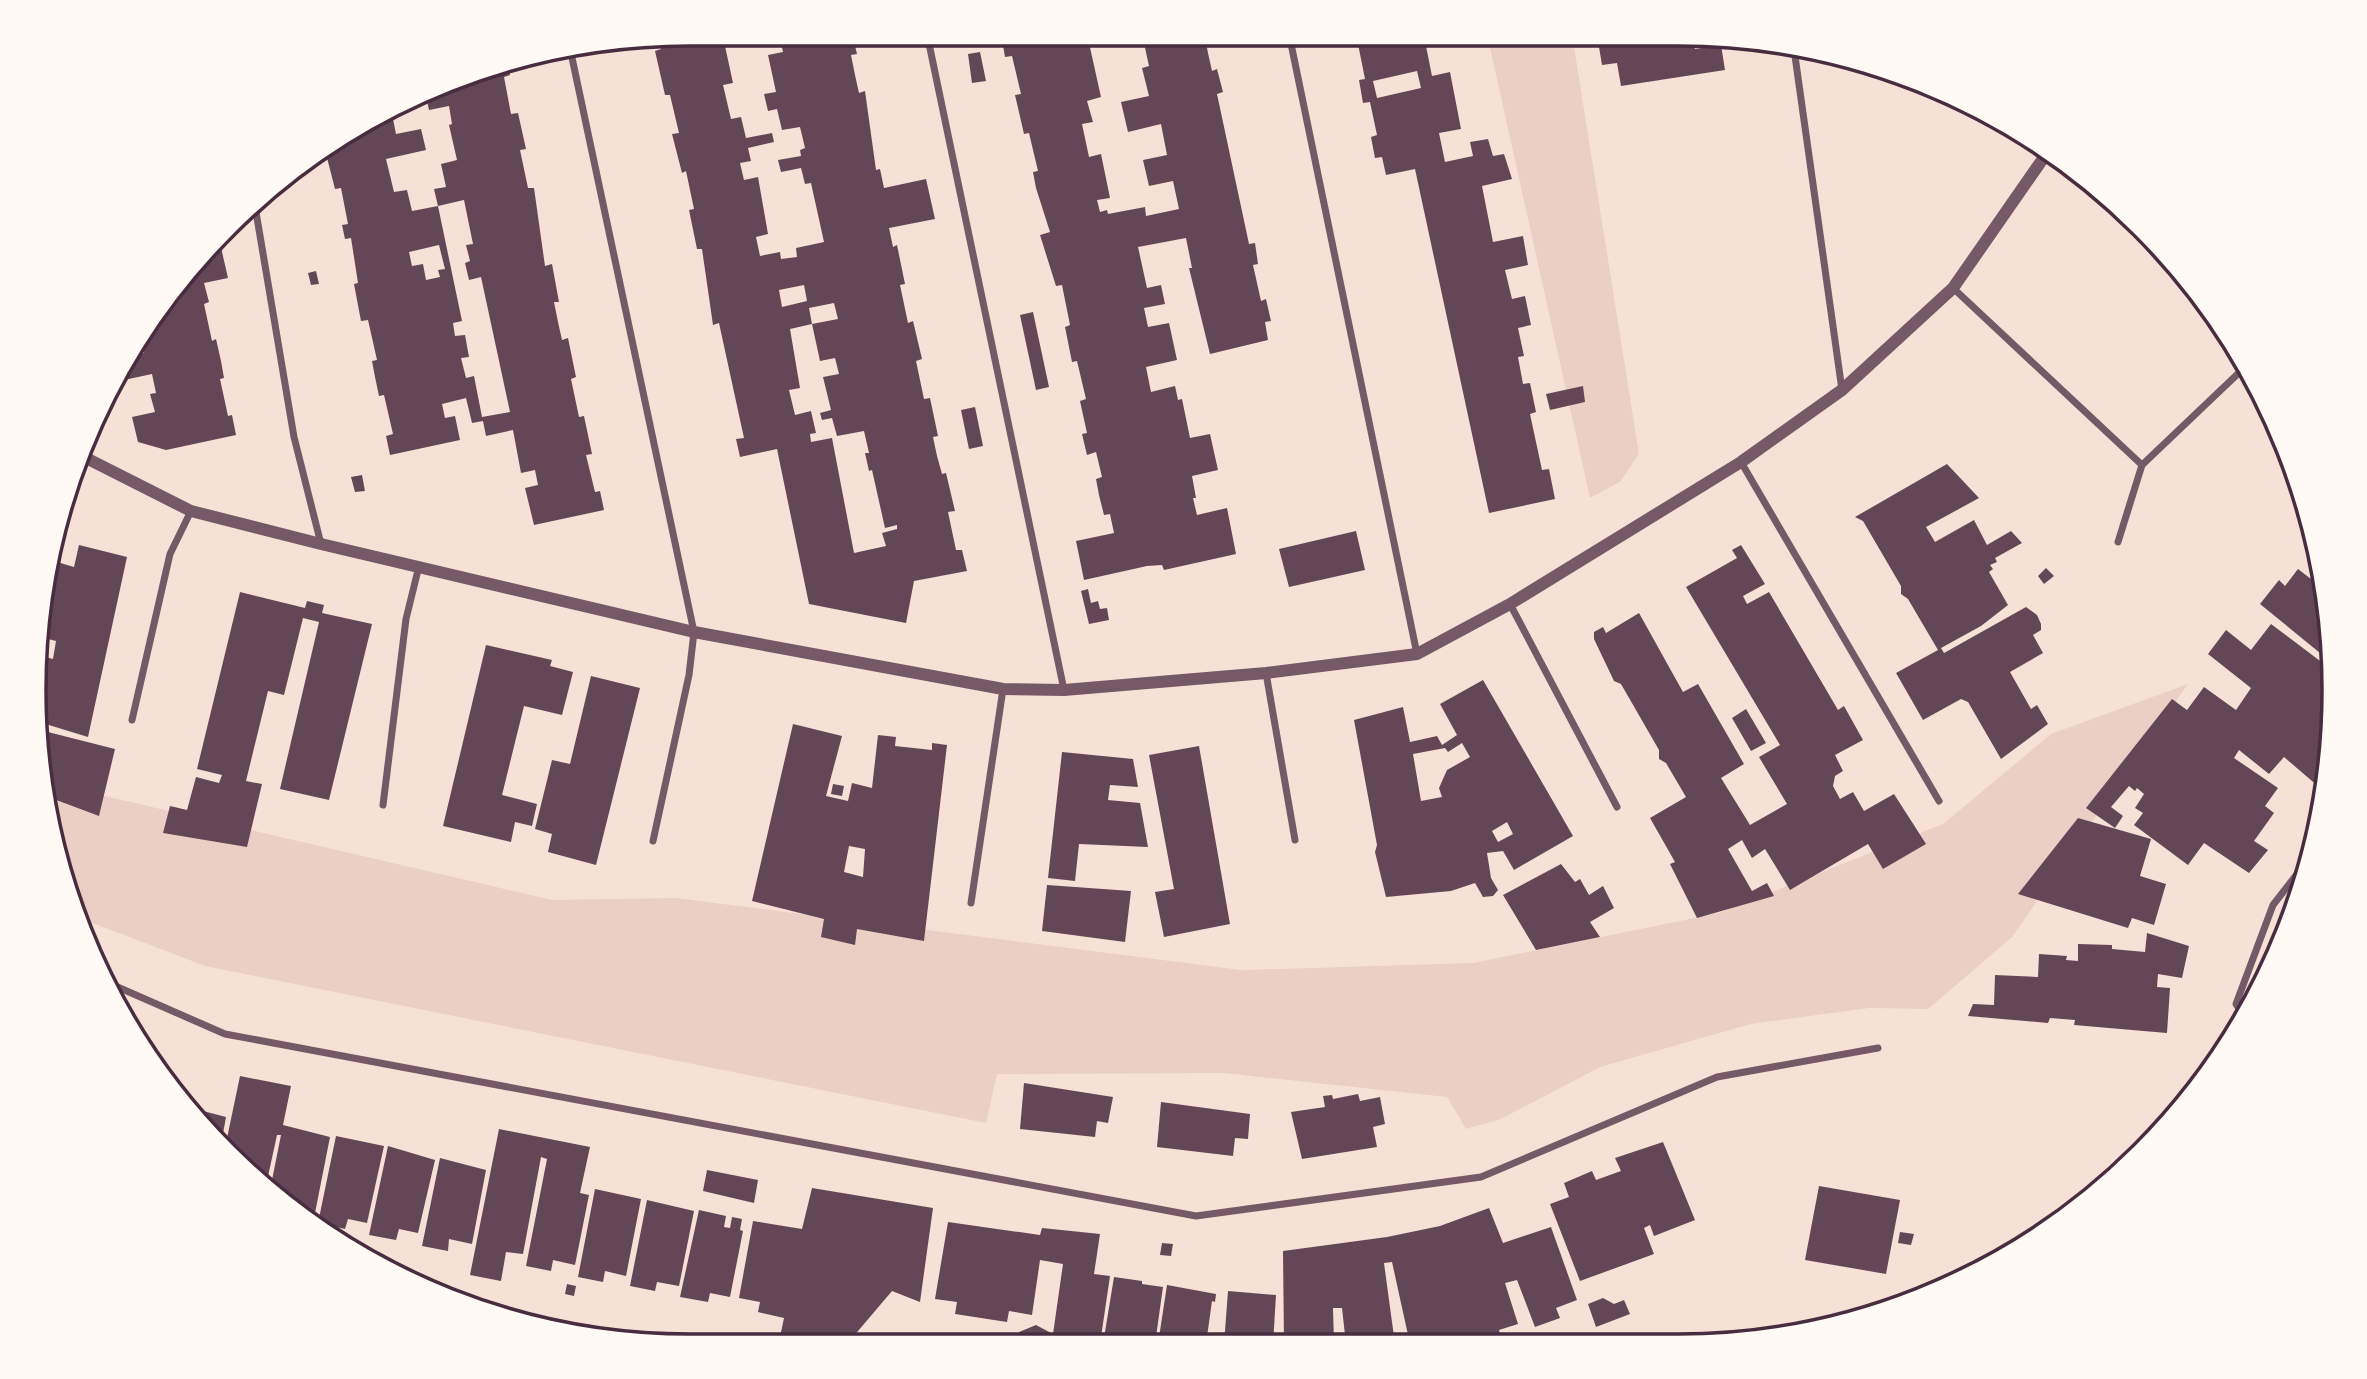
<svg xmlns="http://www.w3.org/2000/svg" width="2367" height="1379" font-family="'Asap Condensed',sans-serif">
	<rect width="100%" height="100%" fill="#f7e1d7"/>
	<!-- green -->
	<g fill="#ebcfc5">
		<polygon points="1487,34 1572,34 1639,454 1620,482 1590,498"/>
		<polygon points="2188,684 2012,937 1928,1009 1869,1008 1751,1024 1600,1067 1501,1119 1466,1129 1447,1097 1223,1073 997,1074 986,1123 205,966 77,917 68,901 49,783 552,900 676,898 1241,970 1473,963 1719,913 1943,824 2051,734"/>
	</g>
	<!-- building -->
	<g fill="#644757" fill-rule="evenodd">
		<path d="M690,33H728L731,44L725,46L733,83L723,85L731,119L741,117L746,138L772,133L774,142L748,148L751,161L740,163L744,180L758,177L768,234L756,237L760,256L780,252L781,259L797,257L796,248L824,242L811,183L805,184L801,168L781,172L778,160L801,156L800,150L805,148L800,127L782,130L777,109L768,111L764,94L776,92L768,55L783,52L779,33H852L857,54L851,55L855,75L859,93L865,91L876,170L880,169L884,188L926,179L935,219L889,228L893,247L897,245L905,284L900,285L908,323L913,321L922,359L916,361L924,399L930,398L938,436L933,437L937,456L942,474L946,473L955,511L948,512L956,550H962L967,571L914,581L906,623L809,604L777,449L740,457L736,439L744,438L719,323L713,325L702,249H697L689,210L694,209L686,171L682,173L672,134L679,133L670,95H665L655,51L661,49L659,38ZM804,285L807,301L782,307L779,290ZM834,303L838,319L812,324L809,308ZM812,324L820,361L835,358L839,374L823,377L831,410L820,413L822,420L832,418L837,436L864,431L869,453H865L869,471L872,470L885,528L897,525V529L882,533L886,546L854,553L832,438L811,442L810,434L816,433L811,411L795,415L789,390L800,388L790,329Z"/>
		<polygon points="1001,34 1087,34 1101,97 1087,101 1093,122 1082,124 1089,157 1101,154 1110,198 1097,200 1100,212 1107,210 1108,214 1145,207 1146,216 1179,209 1173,181 1149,186 1143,160 1167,155 1161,124 1128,132 1121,102 1149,96 1142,68 1149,66 1142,34 1212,34 1205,37 1208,53 1212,71 1217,69 1223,92 1217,94 1249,244 1255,243 1258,264 1253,265 1261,301 1266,299 1271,321 1265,322 1268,340 1210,354 1189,268 1192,268 1186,238 1138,247 1147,288 1161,285 1165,304 1144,308 1148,327 1169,323 1177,360 1146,367 1151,392 1175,386 1178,400 1182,399 1190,438 1210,434 1218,470 1192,476 1196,498 1193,498 1197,515 1227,508 1236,554 1164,570 1162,565 1147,566 1084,580 1076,541 1114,533 1110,514 1104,515 1099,495 1096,479 1102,477 1096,452 1087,455 1082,434 1087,433 1080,401 1086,399 1077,361 1072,362 1065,327 1070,325 1062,285 1056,286 1040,235 1050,232 1036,188 1033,172 1038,171 1029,133 1024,134 1015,95 1021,94 1012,56 1005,57"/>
		<path d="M1356,34H1363L1364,38L1379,34H1458L1459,39L1426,46L1432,76L1450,72L1461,129L1439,133L1445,162L1473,156L1470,142L1488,139L1493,156L1504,154L1512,179L1482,186L1493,242L1523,236L1528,265L1505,270L1512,299L1525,296L1531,325L1518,328L1524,356L1518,357L1523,384L1530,383L1536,412L1530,414L1542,470L1549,469L1555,499L1489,513L1415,169L1386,175L1382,157L1375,158L1371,137L1377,135L1370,102L1363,103L1359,80L1365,79ZM1417,71L1421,88L1377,98L1373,81Z"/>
		<polygon points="1597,35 1690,35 1695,49 1721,45 1725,70 1621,86 1617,63 1602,65"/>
		<polygon points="980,52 986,81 972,83 968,54"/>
		<path d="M507,63L510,75L504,77L511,114L518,113L526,149L520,150L528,188H534L545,266L552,264L559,302H554L558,322L562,340L568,338L576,377L571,379L579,417L584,416L592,454L586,455L595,492L600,491L604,510L534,525L525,488L538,485L535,470L521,473L513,430L486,436L483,421L472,423L466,398L442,404L445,418L455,416L460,440L390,455L386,436L393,434L384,395L379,396L375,377L372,361L377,360L368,320L361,321L354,284L358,283L351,238L345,239L342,225L348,224L341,188L335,189L325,150L392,114L396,134L421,129L426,150L386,159L394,192L407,190L412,211L438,206L434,189L446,187L441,164L457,160L449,125L452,124L449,106L429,110L427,101L441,97L439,89L479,68ZM464,200L473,244L466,245L470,261L465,263L469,280L481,277L510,412L482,417L474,376L466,378L461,358L469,357L465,335L455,336L453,323L462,321L438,206ZM439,245L445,269L438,270L440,277L426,280L423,264L412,266L409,252Z"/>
		<polygon points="220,243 228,278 204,283 209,302 204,304 212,341 216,339 221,361 224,378 220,379 228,416 232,415 236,435 166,450 138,442 132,417 155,412 150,394 156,393 152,374 124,380 122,373 130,356 144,353 140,333 144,325"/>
		<polygon points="316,271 319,284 311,285 308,273"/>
		<polygon points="1033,312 1049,387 1036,390 1020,315"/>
		<polygon points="1583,386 1585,402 1550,410 1546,394"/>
		<polygon points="975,407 983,446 969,449 961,410"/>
		<polygon points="1947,464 1979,498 1926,527 1935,542 1974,520 1987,545 2011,531 2022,543 1995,558 1997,562 1990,565 1993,569 1989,572 2008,605 1981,626 1941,648 1944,653 2026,607 2037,615 2041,624 2041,630 2033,635 2043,653 2010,672 2031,709 2037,705 2048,724 2001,759 1968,702 1961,699 1923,720 1896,673 1938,650 1908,599 1901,594 1901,586 1863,521 1855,517"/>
		<polygon points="362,475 365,491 355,492 351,477"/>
		<polygon points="1356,531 1365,570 1289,587 1279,549"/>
		<polygon points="79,545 127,557 88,737 39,722 33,690 38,655 53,659 56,641 40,637 57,562 74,567"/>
		<polygon points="1741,545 1765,584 1743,596 1747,604 1769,592 1838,710 1844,706 1863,740 1835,755 1843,771 1835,776 1833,786 1840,799 1853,792 1864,811 1894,794 1926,844 1883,869 1868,844 1790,890 1765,849 1752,858 1742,840 1728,849 1752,891 1767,883 1774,896 1697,918 1670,864 1675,862 1650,818 1686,797 1666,763 1659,759 1659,750 1621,684 1614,681 1594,639 1594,632 1603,627 1606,633 1639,613 1683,692 1698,684 1744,764 1721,778 1750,825 1787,804 1759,757 1780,745 1686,587 1737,558 1732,550"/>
		<polygon points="2046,568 2054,576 2044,584 2038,576"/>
		<polygon points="2298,569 2324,589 2331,662 2260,604 2279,580 2285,586"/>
		<polygon points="1088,589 1091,603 1098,601 1100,609 1107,608 1109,620 1089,624 1081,591"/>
		<polygon points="240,592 305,608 307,601 324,605 322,613 372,624 329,800 280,789 319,622 303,618 284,695 268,691 246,781 262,784 247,847 163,833 170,806 187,810 196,777 219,783 222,775 197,769"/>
		<polygon points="2271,624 2332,670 2334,689 2329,739 2325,744 2328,746 2325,779 2319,787 2284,757 2269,774 2239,750 2234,758 2278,788 2265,806 2274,813 2254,841 2268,850 2249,873 2204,843 2188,865 2134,825 2143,813 2135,808 2144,794 2137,788 2135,791 2129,786 2111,807 2123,816 2115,828 2086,808 2172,699 2187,710 2204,687 2236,710 2251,688 2208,654 2226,630 2251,650"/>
		<polygon points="486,645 552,660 550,666 573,672 562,715 524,706 502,795 537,804 532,826 515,822 511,842 443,826"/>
		<polygon points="591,676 640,688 596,865 548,852 552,834 535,829 552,760 570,764"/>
		<path d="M1483,680L1573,836L1514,870L1503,851L1487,853L1491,878L1498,890L1493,896L1483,897L1475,883L1451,891L1386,897L1375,852L1377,845L1354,720L1403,707L1410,742L1437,736L1442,745L1457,735L1440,704ZM1462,743L1470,757L1447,770L1439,788L1442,797L1421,801L1413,754L1445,748L1448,752ZM1507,822L1513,834L1498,842L1492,831Z"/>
		<polygon points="1746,709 1766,743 1751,751 1732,718"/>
		<path d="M793,724L842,736L826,796L848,801L852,783L872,788L878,735L896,737L895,746L932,750V743L947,745L924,941L857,929L855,945L821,937L824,919L752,901ZM849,846L865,849L863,877L844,872Z"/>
		<polygon points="40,730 115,749 99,816 51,798 53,779 48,778"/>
		<polygon points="1199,746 1230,924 1164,937 1155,892 1174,889 1149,755"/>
		<polygon points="1062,752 1133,759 1138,787 1110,785 1108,800 1140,803 1148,847 1079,844 1075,881 1048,878"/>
		<polygon points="833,784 844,786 842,796 831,794"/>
		<polygon points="2078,818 2151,839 2140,876 2166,884 2154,925 2132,918 2128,928 2018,894"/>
		<polygon points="1561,864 1575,882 1580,879 1589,895 1603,886 1614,908 1590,922 1600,937 1536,950 1503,895"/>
		<polygon points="1047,885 1131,891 1125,942 1042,931"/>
		<polygon points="2147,933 2189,946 2182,978 2158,974 2157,987 2170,988 2167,1033 2074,1025 2075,1020 2050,1018 2048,1023 1968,1016 1973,1004 1994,1005 1995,975 2038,977 2039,954 2067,956 2066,960 2078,961 2078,944 2112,945 2112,949 2145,952"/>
		<polygon points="240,1076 291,1086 283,1125 330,1137 315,1213 298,1210 271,1185 281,1135 277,1135 267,1181 226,1143"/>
		<polygon points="1024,1083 1113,1097 1108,1123 1097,1121 1095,1137 1020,1129"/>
		<polygon points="1358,1094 1360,1101 1380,1097 1385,1124 1373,1127 1377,1147 1302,1159 1291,1112 1325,1107 1323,1096 1332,1095 1333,1099"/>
		<polygon points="1161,1102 1250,1114 1248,1139 1235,1138 1233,1156 1157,1147"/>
		<polygon points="188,1107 226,1117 222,1139 206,1124"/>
		<polygon points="499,1129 590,1147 580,1193 589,1195 575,1265 553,1260 551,1271 526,1266 547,1159 541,1157 523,1254 506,1252 501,1281 470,1275"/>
		<polygon points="336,1136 384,1146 367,1223 348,1219 345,1229 318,1223"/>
		<polygon points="1663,1142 1695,1220 1654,1236 1650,1225 1644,1228 1654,1254 1580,1281 1550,1204 1569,1197 1564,1183 1592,1171 1596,1180 1621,1171 1615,1158"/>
		<polygon points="388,1146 435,1160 418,1233 399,1229 396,1240 369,1235"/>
		<polygon points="440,1158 486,1170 472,1244 449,1239 448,1251 422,1246"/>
		<polygon points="707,1170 758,1180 754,1203 703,1191"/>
		<polygon points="1819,1186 1900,1200 1886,1274 1805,1260"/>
		<polygon points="812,1188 933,1208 920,1302 892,1291 847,1344 817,1344 780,1337 784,1318 758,1312 760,1302 739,1298 753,1221 802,1229"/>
		<polygon points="595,1189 641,1199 626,1276 605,1271 603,1282 578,1277"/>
		<polygon points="647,1200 694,1211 679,1286 657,1282 655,1291 630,1286"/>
		<polygon points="1489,1208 1503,1243 1551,1227 1577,1300 1556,1308 1560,1318 1535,1327 1517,1280 1505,1283 1518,1324 1499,1330 1502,1341 1493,1344 1410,1344 1392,1262 1384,1263 1395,1344 1346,1344 1342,1308 1333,1308 1334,1344 1284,1344 1283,1251 1387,1237 1440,1226"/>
		<polygon points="699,1210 726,1216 724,1227 730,1228 732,1217 742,1219 740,1230 743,1231 730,1297 710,1293 708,1302 680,1297"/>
		<polygon points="948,1222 1040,1235 1042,1228 1100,1234 1094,1274 1110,1276 1100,1344 1018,1344 1019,1332 1036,1325 1053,1334 1063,1264 1040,1260 1032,1315 1009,1311 1007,1322 955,1314 957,1302 935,1299"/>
		<polygon points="1900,1232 1914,1234 1911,1245 1898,1243"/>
		<polygon points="1162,1243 1173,1244 1171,1256 1160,1255"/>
		<polygon points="1114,1277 1142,1281 1142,1284 1163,1287 1155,1344 1103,1344"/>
		<polygon points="567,1284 576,1286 574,1296 565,1294"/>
		<polygon points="1167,1285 1216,1294 1215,1302 1212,1301 1206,1344 1158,1344"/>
		<polygon points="1228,1291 1276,1295 1273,1344 1224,1344"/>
		<polygon points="1603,1298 1614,1304 1624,1300 1630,1314 1596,1327 1588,1304"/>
	</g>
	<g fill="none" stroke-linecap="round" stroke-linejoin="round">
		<!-- minor -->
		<g stroke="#755966" stroke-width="7">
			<polyline points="927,34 1064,690"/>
			<polyline points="1289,34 1417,654"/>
			<polyline points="1794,49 1842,390"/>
			<polyline points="571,53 694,632 689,675 653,841"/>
			<polyline points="255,206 294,437 321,544"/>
			<polyline points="1953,288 2142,465"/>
			<polyline points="1741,462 1939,801"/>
			<polyline points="2118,542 2142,465 2245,367"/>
			<polyline points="1510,604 1617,807"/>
			<polyline points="1266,673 1295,840"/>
			<polyline points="132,720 170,554 191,511"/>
			<polyline points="383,805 406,619 419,566"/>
			<polyline points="971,903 1003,689"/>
			<polyline points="113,985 225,1034 1196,1216 1481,1177 1717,1077 1878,1048"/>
			<polyline points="2244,1016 2236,1004 2273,905 2308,860"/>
		</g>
		<!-- tertiary -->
		<polyline stroke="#755966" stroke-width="12" points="84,457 191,511 321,544 694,632 1003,689 1064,690 1266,673 1417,654 1510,604 1741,462 1842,390 1953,288 2049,150"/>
	</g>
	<!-- crop -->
	<path d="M0 0H2367V1379H0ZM690 46H1678A644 644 0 0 1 2322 690V690A644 644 0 0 1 1678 1334H690A644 644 0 0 1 46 690V690A644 644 0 0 1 690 46Z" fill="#fffaf5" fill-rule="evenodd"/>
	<path fill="none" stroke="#4a2c40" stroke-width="3.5" d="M690 46H1678A644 644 0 0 1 2322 690V690A644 644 0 0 1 1678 1334H690A644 644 0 0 1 46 690V690A644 644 0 0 1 690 46Z"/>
</svg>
